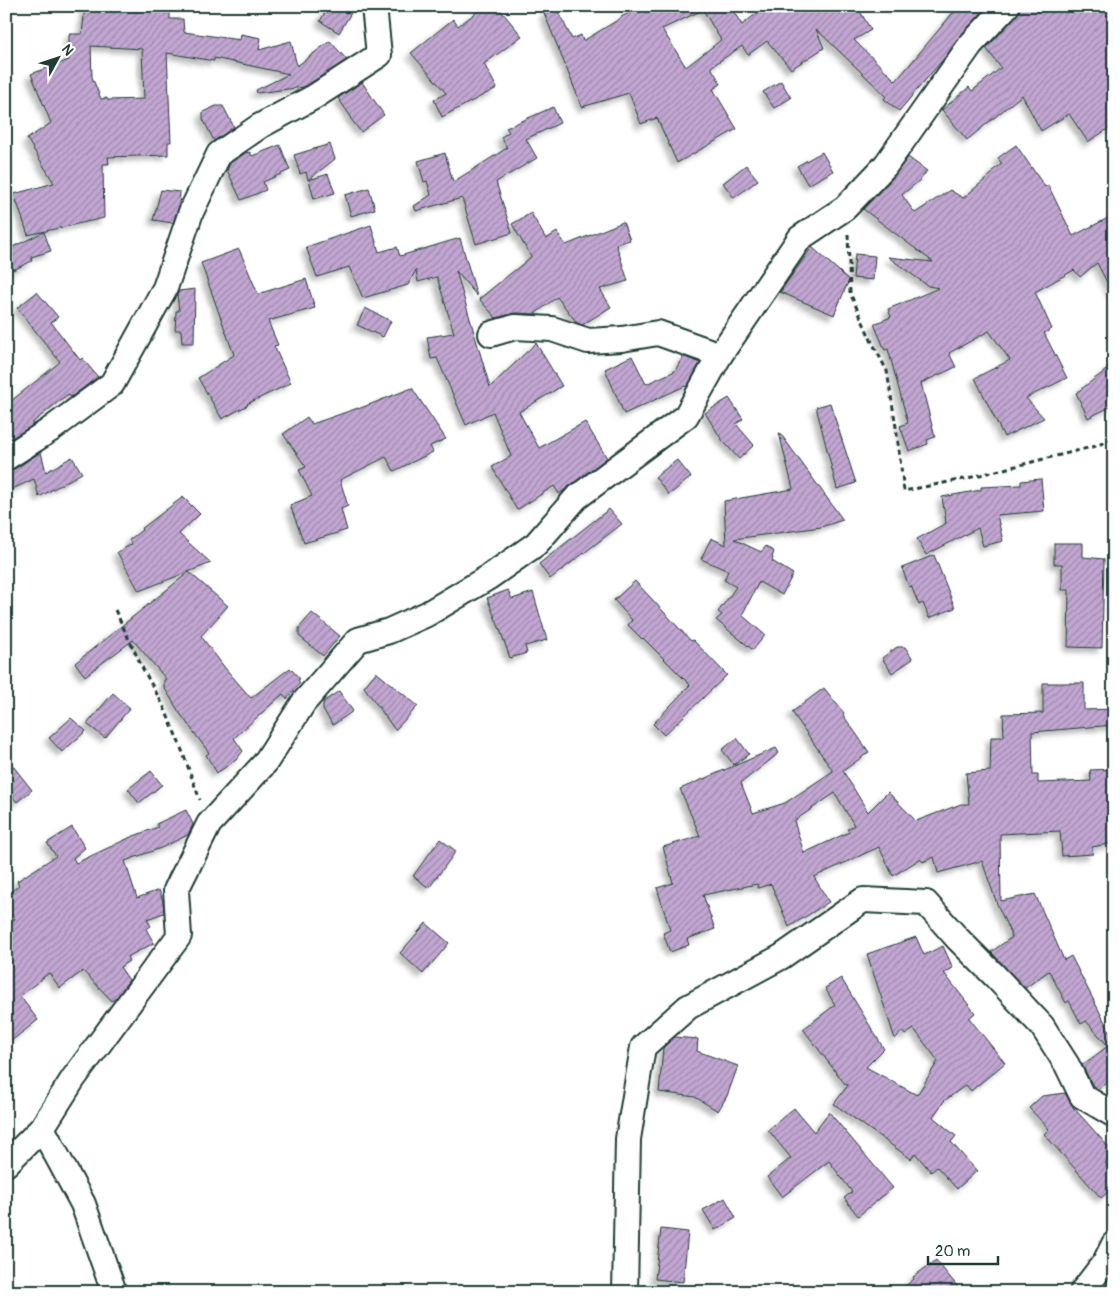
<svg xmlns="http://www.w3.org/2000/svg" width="1120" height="1298" font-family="Pangolin,sans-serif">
	<defs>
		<pattern id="building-hatch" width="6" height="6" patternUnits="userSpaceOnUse" patternTransform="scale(1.25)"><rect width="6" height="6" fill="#c2a6d2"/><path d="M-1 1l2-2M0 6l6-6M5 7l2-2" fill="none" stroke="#9d88ab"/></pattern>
		<filter id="shadow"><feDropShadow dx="-4.5" dy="4.5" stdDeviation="2.5" flood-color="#0004"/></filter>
	</defs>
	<rect width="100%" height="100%" fill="#fff"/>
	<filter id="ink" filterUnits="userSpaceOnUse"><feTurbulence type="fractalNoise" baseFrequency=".02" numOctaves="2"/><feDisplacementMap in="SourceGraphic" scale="10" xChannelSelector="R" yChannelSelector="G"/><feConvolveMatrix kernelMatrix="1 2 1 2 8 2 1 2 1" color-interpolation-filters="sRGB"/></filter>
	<g filter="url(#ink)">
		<!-- building -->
		<g fill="url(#building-hatch)" stroke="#1f3d34" fill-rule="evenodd" filter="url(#shadow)">
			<path d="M85,6H104L136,11V6H170V19H183L184,32L240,40L241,34L261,38L259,50L291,41L297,66L330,41L347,60L304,87L257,93L256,90L289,74L214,58V61L167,53L171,142H168V155L108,157L109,164H103L104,218L28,235L14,194L54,183L27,139L51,123L31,74L69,60V34H82ZM91,46L142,49L144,99L107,100V98L101,99L92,77Z"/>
			<polygon points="329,6 355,6 339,33 320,21"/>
			<polygon points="485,6 497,6 522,36 484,64 497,88 442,117 434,100 446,93 411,53 453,19 458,26"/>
			<path d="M632,6H730L742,25L766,6H857L871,30L854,40L896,81L956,9L954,6H988L961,35L946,56L899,111L884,99L886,96L816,29L824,48L791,69L767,41L748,55L742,46L711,67L721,84L713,89L737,129L677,163L657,118L641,124L629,93L582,107L544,13L556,7L572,39L581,35L583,41L621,18V17L633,11ZM703,10L721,40L686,67L662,29Z"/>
			<polygon points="1023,6 1114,6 1114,125 1088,142 1069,114 1041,131 1022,95 967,140 942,110 969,87 972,91 1001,68 986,48 1017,15 1020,8"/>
			<polygon points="781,81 791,98 774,108 763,92"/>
			<polygon points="362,82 384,115 361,132 350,118 351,117 338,98"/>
			<polygon points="216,106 223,106 234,127 214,141 203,119 203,112"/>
			<polygon points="553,107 560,123 526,139 537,158 496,182 512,233 476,244 462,198 416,211 414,206 431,195 427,181 424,182 418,161 445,153 453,182 507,148 501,137 509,132 506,128"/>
			<polygon points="330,144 335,159 308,180 306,172 300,174 294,155"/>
			<polygon points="280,145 290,170 263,182 266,190 241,200 227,170 230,163 247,152 248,153 250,152 252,156"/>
			<polygon points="1016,145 1045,187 1048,185 1073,236 1114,215 1114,296 1097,263 1080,277 1074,270 1035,292 1052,329 1044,333 1067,378 1026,398 1044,418 1004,437 975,378 1010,360 989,331 949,353 956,367 921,383 935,437 927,440 928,444 909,451 900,426 908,423 888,349 885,350 874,324 891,317 888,309 939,288 928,286 888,257 933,262 863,209 895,175 908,157 927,171 920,180 902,195 915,213 950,190 963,198 993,173 992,171 1002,164 998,158"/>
			<polygon points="822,152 833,171 808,185 797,166"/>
			<polygon points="746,165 758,180 734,198 723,183"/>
			<polygon points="328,174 335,193 314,199 309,180"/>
			<polygon points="369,188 375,209 351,216 345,195"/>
			<polygon points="161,190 180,192 179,206 173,223 153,220"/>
			<polygon points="531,213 546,239 557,232 566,245 623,222 630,240 616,244 628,281 600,289 611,307 582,325 577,323 557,297 535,314 515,313 496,318 479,299 531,257 512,224"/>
			<polygon points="371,225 379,252 397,247 400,256 460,238 477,296 456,271 490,387 536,343 562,386 519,412 539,448 585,422 607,458 559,494 554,486 517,510 492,467 511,456 493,412 466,425 437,358 431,359 427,337 454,333 437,277 418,282 416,270 408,285 363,298 349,267 317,277 306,247"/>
			<polygon points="44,232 51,251 31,257 32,261 13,270 11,264 6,266 6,250"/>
			<polygon points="812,247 849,280 834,315 780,292"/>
			<polygon points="239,249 258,294 306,279 315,308 268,321 278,345 274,346 291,383 247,404 248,405 222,419 198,378 234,355 201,263"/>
			<polygon points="855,254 875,256 873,280 853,278"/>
			<polygon points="195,289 194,343 182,343 181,330 175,330 176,311 179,311 177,295 179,291"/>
			<polygon points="37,292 58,317 51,322 80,360 82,358 98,377 71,397 68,394 32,423 33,425 6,442 6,405 60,362 17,308"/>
			<polygon points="365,308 391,321 383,337 357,325"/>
			<polygon points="632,356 646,384 675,371 683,356 700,363 687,387 685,386 624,414 605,369"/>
			<polygon points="1114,364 1114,405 1088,418 1076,393"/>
			<polygon points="412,388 446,439 430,446 433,452 394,471 386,457 340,480 348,506 341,509 347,530 304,543 290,505 312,496 299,470 306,467 283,434 307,417 312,424 358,408 358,409"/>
			<polygon points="729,398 743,419 736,424 754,445 739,459 722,440 705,413"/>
			<polygon points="830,403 856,483 837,489 816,407"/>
			<polygon points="779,433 780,433 843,520 821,527 734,539 761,552 766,546 774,552 772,557 773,558 772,561 793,574 782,595 759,582 742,615 765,635 753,650 716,620 722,615 718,612 736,587 724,580 728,571 701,559 711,538 726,545 724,501 793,489"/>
			<polygon points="41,452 46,472 72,457 82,473 39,497 34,479 6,492 6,472 13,470"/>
			<polygon points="677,460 691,477 669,495 655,477"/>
			<polygon points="1041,479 1044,511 997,515 1003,541 983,546 978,528 926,555 917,539 946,523 942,497 981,490 981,487 1021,485 1021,481"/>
			<polygon points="183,497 200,514 179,534 211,563 139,591 117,552 132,544 129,540 142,530 141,529"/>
			<polygon points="609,509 622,524 550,579 539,564"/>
			<polygon points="1054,543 1083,543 1083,557 1104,559 1102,648 1068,647 1069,590 1062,590 1062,564 1054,564"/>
			<polygon points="934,555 955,608 929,618 923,603 919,605 911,586 909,587 902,568"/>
			<polygon points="189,572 228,606 201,636 225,668 251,698 290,668 300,679 298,680 300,683 287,699 283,694 234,738 243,751 236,760 217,773 206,755 209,753 179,712 164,687 164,680 166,679 133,640 85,676 75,663"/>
			<polygon points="635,581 691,641 693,640 727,675 664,735 653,724 690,685 643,638 642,639 628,625 632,620 614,600"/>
			<polygon points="508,590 512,599 533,592 547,640 525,646 527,653 510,658 500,630 487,598"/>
			<polygon points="312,613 340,636 323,656 299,636 299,628"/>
			<polygon points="897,647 905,647 913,659 892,673 882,658"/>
			<polygon points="376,672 418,706 395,730 364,687"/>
			<path d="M1043,683H1084V710L1114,709V725L1032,732L1033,775H1038V783L1091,781L1090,770L1114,769V843L1092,847L1093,854L1062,856L1060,831L1000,834L1001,901L1035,894L1064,960L1071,956L1114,1040V1077L1098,1089L1093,1086L1082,1065L1108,1046L1086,1021L1081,1024L1069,1001L1066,1003L1049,971L1025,988L991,952L1012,937L997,904L982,861L938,873L934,857L923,862L920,859L893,876L879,847L814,877L829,902L789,927L771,884L758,888L757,884L703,895L715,929L687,939L689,945L670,952L663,933L670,930L657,888L673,883L663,847L700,836L680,789L776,748L779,753L741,783L753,813L785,803L833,771L792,712L824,688L844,713L843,715L869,752L843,771L868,812L888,792L916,821L961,804H969L966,773L990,771L991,737H1004L1003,714L1043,713ZM835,793L854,825L847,829L849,832L804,853L794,821Z"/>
			<polygon points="339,691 353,711 333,725 323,710 323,702"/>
			<polygon points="113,693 130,708 105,738 87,724"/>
			<polygon points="71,718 86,731 62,752 49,738"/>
			<polygon points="737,738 749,754 734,765 722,750"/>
			<polygon points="6,757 32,790 17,802 6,789"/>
			<polygon points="151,771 162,785 139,803 128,789"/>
			<polygon points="186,810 193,824 188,835 161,848 125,861 137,898 159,890 163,901 164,913 147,919 151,926 146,929 154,943 127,957 129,961 120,967 129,980 118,996 112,1001 83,971 60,988 49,973 20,996 38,1020 6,1045 6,926 15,919 6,908 6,896 19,885 17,881 56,856 47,843 72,827 85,848 73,858 76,863 131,837 158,827 156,824"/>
			<polygon points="440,839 456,851 429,888 413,876"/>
			<polygon points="426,923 449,943 423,974 400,953"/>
			<polygon points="916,937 924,955 943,946 953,968 944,973 975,1013 969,1018 1005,1063 971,1091 966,1085 944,1101 933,1117 956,1136 951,1142 977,1171 957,1189 937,1167 931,1172 915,1153 911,1159 834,1104 848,1085 845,1084 803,1029 835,1005 825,988 841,978 884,1049 866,1067 917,1095 938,1061 914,1029 905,1035 902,1031 895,1039 867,954"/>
			<polygon points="674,1037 698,1039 697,1051 738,1066 727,1096 718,1111 695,1097 659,1092 663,1048"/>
			<polygon points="1065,1093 1073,1107 1114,1153 1114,1155 1105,1163 1114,1173 1114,1187 1101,1198 1044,1134 1049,1129 1029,1108 1042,1096"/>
			<polygon points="794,1108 814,1132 829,1112 893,1188 858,1216 844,1198 852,1192 829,1161 782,1197 767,1177 791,1158 768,1130"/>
			<polygon points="725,1198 736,1218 715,1230 703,1210"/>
			<polygon points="661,1229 688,1232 683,1282 655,1279"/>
			<polygon points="936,1260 962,1292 898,1292 914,1279 913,1277"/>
		</g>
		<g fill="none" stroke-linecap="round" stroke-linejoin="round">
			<defs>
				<g id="minor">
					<polyline points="491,334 515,327 552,329 588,341 622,339 658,333 720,355"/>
					<polyline points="6,458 50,430 112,384 165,288 191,212 219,154 260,126 314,97 379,55 374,6"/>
					<polyline points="42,1128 83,1204 114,1292"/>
					<polyline points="6,1164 42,1128 73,1079 179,936 176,890 209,824 265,763 304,702 358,640 389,631 427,614 489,577 536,544 576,498 686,416 720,355 800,238 845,208 885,166 971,44 1007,6"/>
					<polyline points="625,1292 628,1139 643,1047 688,1007 781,957 863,900 926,903 957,938 995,976 1042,1026 1067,1065 1082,1096 1114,1115"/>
					<polyline points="1082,1292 1105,1262 1114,1244"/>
				</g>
			</defs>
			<!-- minor casing -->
			<use href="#minor" stroke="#1f3d34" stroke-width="28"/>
			<!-- path -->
			<g stroke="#1f3d34" stroke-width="3" stroke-dasharray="5 4" stroke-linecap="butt">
				<polyline points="848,234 850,293 871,340 887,371 896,427 904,491 964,479 1096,446 1114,438"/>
				<polyline points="115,610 143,669 163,705 180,745 200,800"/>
			</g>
			<!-- minor -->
			<use href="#minor" stroke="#fff" stroke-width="24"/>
		</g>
	</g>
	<!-- margin -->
	<rect width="1120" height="1298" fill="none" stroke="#fff" stroke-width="25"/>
	<rect x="12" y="12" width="1095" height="1273" fill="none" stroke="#1f3d34" stroke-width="2" filter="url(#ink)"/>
	<!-- north arrow -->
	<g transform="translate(58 58) rotate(50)" stroke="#ffffff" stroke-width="4" paint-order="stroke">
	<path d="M0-4L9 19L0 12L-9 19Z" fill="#1f3d34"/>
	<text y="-8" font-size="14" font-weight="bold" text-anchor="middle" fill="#1f3d34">N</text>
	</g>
	<!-- scale -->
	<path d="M928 1256v8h70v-8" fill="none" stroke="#1f3d34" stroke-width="2.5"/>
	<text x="935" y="1256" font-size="15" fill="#1f3d34" stroke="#ffffff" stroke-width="4" paint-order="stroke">20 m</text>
</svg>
